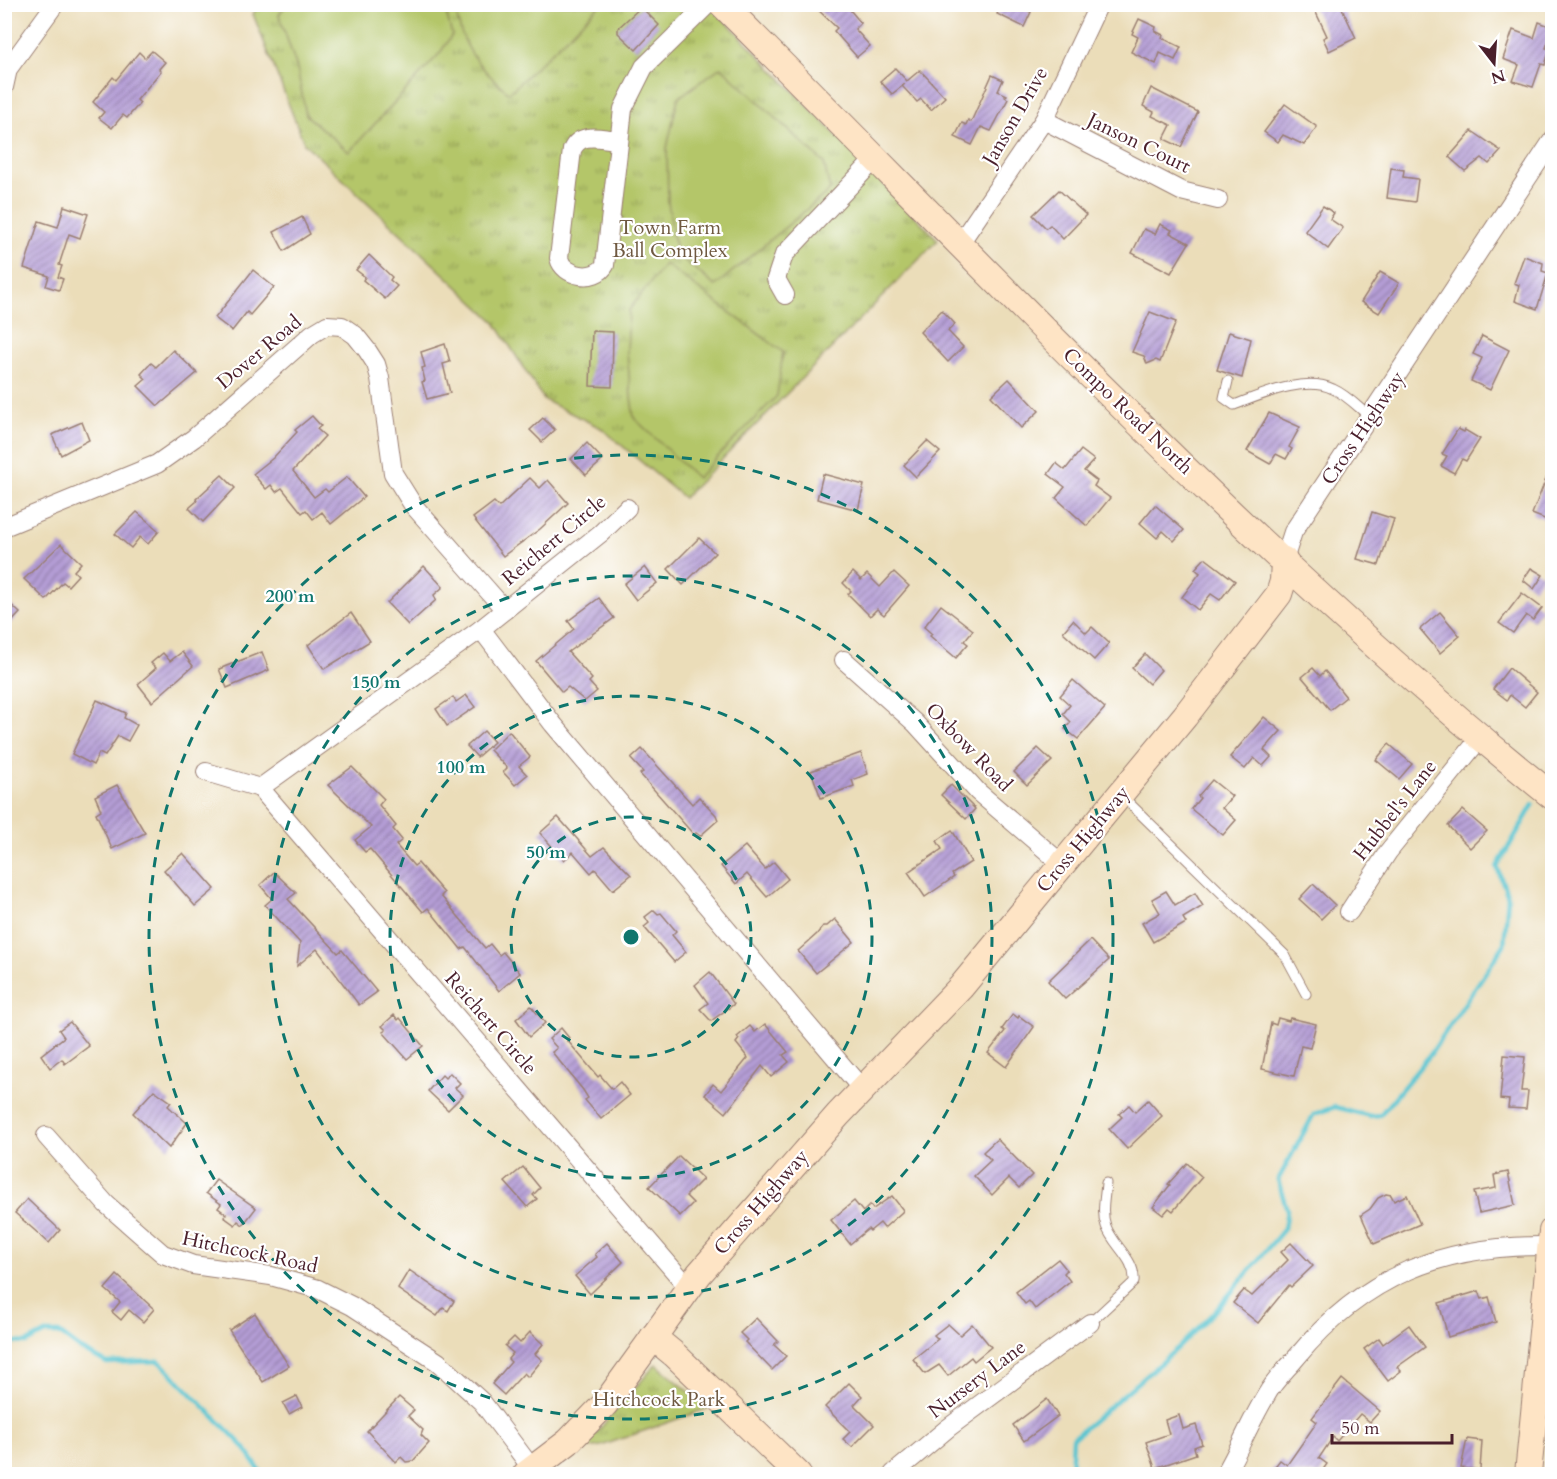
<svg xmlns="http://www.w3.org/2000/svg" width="1557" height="1479" font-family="Cardo,serif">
	<defs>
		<pattern id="park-tufts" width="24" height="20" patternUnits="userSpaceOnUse" patternTransform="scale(1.5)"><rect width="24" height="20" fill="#b4c669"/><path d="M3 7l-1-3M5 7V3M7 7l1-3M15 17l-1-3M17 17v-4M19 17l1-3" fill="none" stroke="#94a057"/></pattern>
		<pattern id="building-hatch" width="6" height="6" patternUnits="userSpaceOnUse" patternTransform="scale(1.5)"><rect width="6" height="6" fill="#b49dd5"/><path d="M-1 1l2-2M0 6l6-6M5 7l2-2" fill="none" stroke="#947fad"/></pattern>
	</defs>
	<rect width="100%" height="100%" fill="#fff"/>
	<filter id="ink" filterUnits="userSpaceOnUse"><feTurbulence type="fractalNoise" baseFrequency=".0167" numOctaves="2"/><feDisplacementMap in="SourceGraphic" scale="12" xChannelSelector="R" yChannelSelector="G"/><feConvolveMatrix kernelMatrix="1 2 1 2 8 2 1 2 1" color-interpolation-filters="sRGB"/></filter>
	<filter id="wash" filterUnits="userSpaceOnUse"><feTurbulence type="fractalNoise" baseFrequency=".008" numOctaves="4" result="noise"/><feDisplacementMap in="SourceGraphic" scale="24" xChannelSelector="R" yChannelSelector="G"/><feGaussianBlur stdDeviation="1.35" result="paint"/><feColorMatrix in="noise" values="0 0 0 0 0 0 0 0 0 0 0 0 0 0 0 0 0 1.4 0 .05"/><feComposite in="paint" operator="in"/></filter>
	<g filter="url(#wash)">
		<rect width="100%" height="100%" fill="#ebddb9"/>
		<!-- park -->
		<g fill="url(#park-tufts)" stroke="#7f724a" stroke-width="1.5">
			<polygon points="259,4 710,5 938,240 684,498 601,428 544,400 494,321 304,143 253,14"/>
			<polygon points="656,1364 709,1408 601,1446 578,1449 598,1431"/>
		</g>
		<!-- garden -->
		<g fill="#b4c669" stroke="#7f724a" stroke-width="1.5">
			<polygon points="286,4 441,5 445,8 452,35 440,53 349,152 306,115 297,68 279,15"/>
			<path d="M455,5V4L600,5L509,93C478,67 460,46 455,5Z"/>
			<polygon points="721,67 824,163 830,190 715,286 676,253 668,202 667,148 678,98"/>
			<polygon points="665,264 783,352 777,396 697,478 634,418 631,397 627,352 629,310"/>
		</g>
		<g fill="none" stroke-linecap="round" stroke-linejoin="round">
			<!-- stream -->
			<g stroke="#58c4d0" stroke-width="4.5">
				<polyline points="4,1345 13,1342 26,1343 45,1333 59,1333 79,1348 107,1363 159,1361 244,1447 262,1474"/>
				<polyline points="1071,1474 1073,1438 1179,1347 1219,1307 1284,1229 1287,1210 1278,1180 1314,1114 1335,1107 1370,1116 1380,1115 1430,1055 1504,945 1508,897 1497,867 1533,805"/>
			</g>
		</g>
		<g id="blocks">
			<!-- building -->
			<g fill="url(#building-hatch)">
				<polygon points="812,4 845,4 861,23 855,29 870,46 857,57 834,31 837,28"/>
				<polygon points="1002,4 1027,4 1025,9 1031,12 1024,27 997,14"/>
				<polygon points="1312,4 1340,4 1356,38 1329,51 1323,38 1327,36"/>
				<polygon points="641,7 659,25 636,50 618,33 618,28"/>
				<polygon points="1139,19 1156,27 1155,31 1163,35 1162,38 1181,47 1175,60 1160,53 1156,64 1131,52 1138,37 1132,34"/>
				<polygon points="1539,22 1552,27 1552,30 1546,48 1550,49 1545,65 1541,64 1533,87 1513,81 1519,65 1503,59 1513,30 1534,38"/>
				<polygon points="152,51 165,62 159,69 161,71 137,100 140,103 127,118 123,115 112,128 99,118 104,112 93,102 113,77 116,80 139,52 145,58"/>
				<polygon points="895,68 907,81 920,70 945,97 931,110 921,99 917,102 902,86 905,84 892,94 880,81"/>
				<polygon points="992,75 1003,80 998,91 1007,95 1005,97 1008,99 991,131 981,127 972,145 955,137 962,123 966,125 968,120 971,122"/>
				<polygon points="1151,88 1198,112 1181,147 1164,139 1171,125 1152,116 1154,112 1143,106"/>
				<polygon points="1285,104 1317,127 1304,145 1283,135 1278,142 1264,132"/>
				<polygon points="1472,131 1501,151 1489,164 1482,158 1465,171 1449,157"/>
				<polygon points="1391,168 1404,170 1403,177 1418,179 1415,202 1387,198"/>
				<polygon points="1059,190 1086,215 1063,239 1050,225 1046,228 1033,215"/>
				<polygon points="64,206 88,214 80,238 69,234 59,265 62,266 58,277 63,279 59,290 46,286 49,276 24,268 39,221 58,227"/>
				<polygon points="1323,206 1334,213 1330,219 1343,228 1328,249 1305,231"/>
				<polygon points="302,217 310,234 284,251 274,232"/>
				<polygon points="1160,224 1172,230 1170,233 1189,243 1171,273 1132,253 1144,229 1155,234"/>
				<polygon points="369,255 392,277 390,280 397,286 385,299 363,280 365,277 356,270"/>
				<polygon points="1524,256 1543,263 1542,271 1548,273 1537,309 1515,301 1519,285 1514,283"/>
				<polygon points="253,270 274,287 250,315 247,312 232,331 215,318"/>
				<polygon points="1380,272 1399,283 1379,313 1361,302"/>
				<polygon points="942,310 955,324 948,331 963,347 948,362 920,332"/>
				<polygon points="1150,312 1176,322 1160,362 1156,360 1147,364 1144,356 1132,352"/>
				<polygon points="592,331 613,332 612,387 590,386"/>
				<polygon points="1229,332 1251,339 1242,378 1217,370"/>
				<polygon points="1482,336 1509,350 1490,390 1471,381 1482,358 1473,354"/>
				<polygon points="445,344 450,362 443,364 450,393 427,399 422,382 425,381 422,368 425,367 421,352"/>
				<polygon points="173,350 197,373 158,406 138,386 146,379 141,374 151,363 156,367"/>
				<polygon points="1009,379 1039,411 1021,428 991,396"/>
				<polygon points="1269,413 1300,427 1289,447 1292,449 1286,459 1276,454 1270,464 1247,451"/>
				<polygon points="312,416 321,426 317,429 325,436 293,471 314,497 325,489 328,492 347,477 364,497 331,524 322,512 313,519 306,510 302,513 282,488 276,492 271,485 266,489 253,474 273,458 297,432 295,430"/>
				<polygon points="543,418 555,430 542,442 530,430"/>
				<polygon points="82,422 89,440 61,455 52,435"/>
				<polygon points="1458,429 1464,432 1465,430 1480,439 1466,461 1462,459 1454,473 1441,466 1447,456 1442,454"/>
				<polygon points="927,441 940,452 916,477 904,465"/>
				<polygon points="587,443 603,460 586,475 571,459"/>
				<polygon points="1081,450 1094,460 1084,471 1097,481 1094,486 1110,498 1087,526 1056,498 1065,487 1048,474 1056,463 1065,470"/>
				<polygon points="1552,464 1552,522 1532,514"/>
				<polygon points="823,474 864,485 858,510 817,499"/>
				<polygon points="222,475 235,488 203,522 189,508 197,501 196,499"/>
				<polygon points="530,478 540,488 548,480 568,503 540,529 503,556 473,518 494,502 499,507"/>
				<polygon points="1155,505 1184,530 1174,541 1163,531 1157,538 1140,523"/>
				<polygon points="137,512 159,531 148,544 140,537 131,548 115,534"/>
				<polygon points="1372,512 1394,519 1379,565 1357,559"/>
				<polygon points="699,538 715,553 683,585 668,569"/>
				<polygon points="61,544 81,563 74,571 78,575 68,586 63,582 46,600 24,579"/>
				<polygon points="1205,558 1235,581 1220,600 1211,594 1198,610 1182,597 1200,573 1195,569"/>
				<polygon points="424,566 443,587 434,595 436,600 408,625 387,603"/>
				<polygon points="645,567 657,583 636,600 624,584"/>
				<polygon points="1531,568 1543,575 1534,589 1523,580"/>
				<polygon points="853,572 861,580 867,574 880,587 894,572 909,586 884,615 877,609 870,616 848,594 851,591 843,583"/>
				<polygon points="1522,593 1542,608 1533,620 1526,615 1513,633 1499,623"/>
				<polygon points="4,598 20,613 4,630"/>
				<polygon points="599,598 614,618 568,652 592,679 589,682 597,691 585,701 568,687 562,692 536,661 574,629 568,621"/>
				<polygon points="941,605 973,630 964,641 968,644 956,658 930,636 932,634 924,627"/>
				<polygon points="1440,612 1460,636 1440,653 1420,629"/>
				<polygon points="351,613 370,641 324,669 308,645"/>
				<polygon points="1073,620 1086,633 1092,627 1109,643 1094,660 1063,632"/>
				<polygon points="182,652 193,666 152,702 138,684 156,668 151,663 163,653 170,661"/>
				<polygon points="262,652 269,670 227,688 219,669"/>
				<polygon points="1145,654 1161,670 1149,684 1132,668"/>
				<polygon points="1313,668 1320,676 1325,671 1346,697 1330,710 1302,677"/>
				<polygon points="1509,668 1537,692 1525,707 1510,695 1507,700 1493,689"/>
				<polygon points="1073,680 1105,708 1078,739 1065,729 1071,722 1063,714 1070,705 1060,696"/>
				<polygon points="466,695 475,707 447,726 436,709 453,697 456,702"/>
				<polygon points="97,700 126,713 124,718 137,725 128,741 118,736 105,756 99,753 93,765 72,754"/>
				<polygon points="1264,717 1281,731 1264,750 1271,757 1263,766 1254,758 1245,769 1230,757"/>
				<polygon points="484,731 494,742 477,757 467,746"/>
				<polygon points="509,731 530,757 519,766 527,775 515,785 503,772 507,768 490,750"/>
				<polygon points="1389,744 1412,764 1399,779 1376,760"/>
				<polygon points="1038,748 1052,761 1027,785 1014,772"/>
				<polygon points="642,749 692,804 699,797 716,815 718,820 700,836 696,833 694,835 640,774 643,772 631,759"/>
				<polygon points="861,753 868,774 852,780 854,786 821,798 811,771"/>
				<polygon points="352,767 384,799 379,805 396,826 393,829 402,840 396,845 414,866 418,863 444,893 441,896 485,948 490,944 499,955 503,952 520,973 499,991 465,947 461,949 428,908 423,912 370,849 365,852 355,840 371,827 328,785"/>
				<polygon points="1212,780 1232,796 1222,808 1236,820 1223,835 1191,809 1200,798 1198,796"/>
				<polygon points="117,785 145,833 112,849 96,813 101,810 95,796"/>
				<polygon points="951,785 975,809 966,819 941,795"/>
				<polygon points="1463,810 1487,831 1470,848 1448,826"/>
				<polygon points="558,817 592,856 604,847 631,875 613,890 595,869 591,873 573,852 564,860 540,833"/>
				<polygon points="952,830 971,862 952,874 954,877 925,897 908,872 942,849 937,841"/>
				<polygon points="745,846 765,869 774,862 788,879 767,897 747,874 736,884 721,866"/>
				<polygon points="183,853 215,889 195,906 164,870"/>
				<polygon points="274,872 296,893 288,899 338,953 342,950 377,992 359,1005 317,949 297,966 300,943 265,905 272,899 260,885"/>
				<polygon points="1313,884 1335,905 1321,919 1299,899"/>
				<polygon points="1166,891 1175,905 1195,893 1203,906 1183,918 1186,923 1153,942 1142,923 1160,913 1152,899"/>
				<polygon points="654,910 658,914 661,913 676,931 672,935 686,952 674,962 644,927 649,923 645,917"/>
				<polygon points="835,919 854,942 816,973 798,951 817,934 823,926 827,926"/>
				<polygon points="1090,940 1109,960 1065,999 1048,981"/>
				<polygon points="710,972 734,1004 711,1021 700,1009 708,1003 695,985"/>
				<polygon points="531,1006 545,1023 529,1037 516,1019"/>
				<polygon points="1013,1014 1018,1018 1019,1016 1034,1027 1006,1067 988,1053 1005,1031 1002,1029"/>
				<polygon points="394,1015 398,1020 400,1018 423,1046 407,1059 383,1032 386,1030 382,1026"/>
				<polygon points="1278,1018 1289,1021 1290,1018 1316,1024 1310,1048 1301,1046 1294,1076 1262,1069 1271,1023 1276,1025"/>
				<polygon points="70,1022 89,1046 65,1064 62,1059 50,1068 41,1055 64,1037 59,1030"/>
				<polygon points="765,1024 788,1052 783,1055 789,1062 771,1077 762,1066 726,1113 705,1095 713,1084 721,1091 748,1058 736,1043 739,1039 737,1037 750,1026 755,1032"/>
				<polygon points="561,1028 569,1038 567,1040 598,1077 600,1075 612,1089 620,1082 630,1095 601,1119 585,1100 588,1098 583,1090 552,1052 557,1048 549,1039"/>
				<polygon points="1504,1055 1525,1057 1521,1091 1528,1091 1526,1109 1508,1108 1509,1100 1500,1099"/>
				<polygon points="450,1073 460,1083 455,1088 463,1095 448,1110 428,1091 442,1075 445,1078"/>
				<polygon points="154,1090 171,1102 168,1106 187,1123 169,1148 133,1113"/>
				<polygon points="1148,1100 1162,1116 1127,1149 1109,1129 1122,1117 1119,1114 1129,1105 1135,1112"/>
				<polygon points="997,1139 1032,1175 1019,1188 1009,1178 992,1195 974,1176 991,1160 983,1152"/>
				<polygon points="679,1156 703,1179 686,1196 693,1203 680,1216 649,1187"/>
				<polygon points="1187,1163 1202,1177 1173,1211 1169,1208 1163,1215 1153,1207 1170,1185 1168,1184"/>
				<polygon points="523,1167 540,1188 533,1195 537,1199 527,1207 505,1182"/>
				<polygon points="1508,1172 1515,1205 1479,1213 1474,1192 1496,1188 1494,1175"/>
				<polygon points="216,1180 256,1208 243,1225 238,1221 235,1225 224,1217 226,1214 218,1208 221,1204 206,1193"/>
				<polygon points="1386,1194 1391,1195 1394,1201 1407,1195 1420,1224 1374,1244 1361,1215 1370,1209 1378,1198"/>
				<polygon points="892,1196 903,1210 902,1212 884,1228 880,1223 870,1231 868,1229 850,1244 831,1220 854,1201 863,1212 870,1205 873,1209"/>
				<polygon points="27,1199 60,1230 49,1243 15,1213"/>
				<polygon points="607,1243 623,1262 590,1294 575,1276 597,1257 595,1254"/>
				<polygon points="1291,1243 1313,1266 1291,1287 1289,1285 1258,1323 1233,1303 1244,1290 1252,1296 1288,1260 1281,1252"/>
				<polygon points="1058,1259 1067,1270 1064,1273 1070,1281 1035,1309 1029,1301 1025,1304 1016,1292"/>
				<polygon points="409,1270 454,1301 448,1311 443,1308 437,1316 399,1290 398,1288"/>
				<polygon points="117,1275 154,1309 143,1322 129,1310 121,1320 112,1312 120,1302 105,1289"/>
				<polygon points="1479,1291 1482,1299 1489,1297 1496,1322 1448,1337 1439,1303"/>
				<polygon points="255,1313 289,1366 263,1382 229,1330"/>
				<polygon points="756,1318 778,1341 774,1345 786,1356 772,1370 745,1342 747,1340 740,1333"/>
				<polygon points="948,1324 960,1335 972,1324 991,1347 974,1361 971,1357 948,1376 939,1365 925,1374 913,1359 938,1339 934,1335"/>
				<polygon points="1409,1325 1425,1347 1397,1367 1401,1371 1388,1381 1364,1349 1379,1338 1383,1344"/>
				<polygon points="530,1332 543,1344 535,1354 542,1360 528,1377 524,1373 504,1395 492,1384 511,1362 508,1359 513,1353 505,1346 514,1337 520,1343"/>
				<polygon points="1342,1379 1380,1411 1370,1422 1360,1414 1337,1441 1333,1437 1319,1458 1327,1464 1320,1474 1269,1474 1280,1460 1287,1465 1317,1422 1312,1418"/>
				<polygon points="849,1383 862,1396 854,1405 874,1425 852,1447 843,1439 850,1432 825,1407"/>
				<polygon points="297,1396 302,1407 289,1414 283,1403"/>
				<polygon points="399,1397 414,1410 408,1416 423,1430 421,1435 429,1443 413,1461 406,1462 401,1457 396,1462 367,1431"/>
				<polygon points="1047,1399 1058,1416 1024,1441 1013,1425"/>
				<polygon points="1179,1415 1183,1429 1196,1425 1202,1444 1194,1447 1196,1454 1155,1468 1146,1442 1169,1434 1165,1420"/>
				<polygon points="1467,1439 1482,1441 1480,1470 1461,1468"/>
			</g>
		</g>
	</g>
	<g filter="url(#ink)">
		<use href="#blocks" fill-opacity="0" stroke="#9a7e72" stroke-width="1.5"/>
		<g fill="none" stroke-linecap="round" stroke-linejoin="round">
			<defs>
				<g id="lane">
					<path d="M1228,381L1224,398L1234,405C1261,395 1305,375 1333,389C1347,395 1359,408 1370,417"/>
					<polyline points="1122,796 1285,955 1306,994"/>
					<path d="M1090,1323L1134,1282C1136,1259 1113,1246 1106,1226C1101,1212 1105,1198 1106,1183"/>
				</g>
				<g id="street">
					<polyline points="4,87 8,69 55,4"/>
					<polyline points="1044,120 1181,191 1218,200"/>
					<path d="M619,140C601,139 580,131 572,150L559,258C563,277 596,282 605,265L623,109L644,67L708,4"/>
					<polyline points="960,243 1044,120 1099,4"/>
					<polyline points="785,295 776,279 784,255 876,158"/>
					<polyline points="4,527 157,464 194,438 312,334 327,325 342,326 355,335 367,350 376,364 380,378 393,473 413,505 505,610"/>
					<polyline points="1284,560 1293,532 1552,141"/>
					<polyline points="481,629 553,724 862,1089"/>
					<polyline points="844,660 915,723 978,792 1062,864"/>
					<polyline points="206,772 260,788 688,1287"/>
					<polyline points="260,788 481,629 601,533 627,508"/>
					<polyline points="1349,912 1388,852 1480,738"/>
					<polyline points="46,1136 106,1204 163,1254 193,1265 271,1276 318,1289 352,1306 438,1362 482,1402 533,1470"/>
					<polyline points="893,1474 948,1428 1090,1323"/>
					<path d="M1225,1474C1240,1448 1251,1420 1267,1394C1274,1381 1286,1370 1296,1358C1364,1275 1444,1244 1551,1246"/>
				</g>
				<g id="secondary">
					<path d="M722,4C993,274 1254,557 1552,796"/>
					<polyline points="653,1337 675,1355 798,1474"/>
					<polyline points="526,1474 568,1442 605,1404 699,1274 838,1115 961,987 1185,716 1279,594 1283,581 1284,560"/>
					<polyline points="1528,1474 1552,1231"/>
				</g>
			</defs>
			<!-- lane casing -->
			<use href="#lane" stroke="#9a7e72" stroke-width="11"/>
			<!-- street casing -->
			<use href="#street" stroke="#9a7e72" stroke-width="20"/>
			<!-- secondary casing -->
			<use href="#secondary" stroke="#9a7e72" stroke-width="28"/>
			<!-- lane -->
			<use href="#lane" stroke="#fff" stroke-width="9"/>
			<!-- street -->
			<use href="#street" stroke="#fff" stroke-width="18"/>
			<!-- secondary -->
			<use href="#secondary" stroke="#fee4c5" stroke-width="26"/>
		</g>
	</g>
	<!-- distance rings -->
	<g fill="none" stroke="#0f766e" stroke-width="3" stroke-dasharray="10 8">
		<circle cx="631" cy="937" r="120"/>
		<circle cx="631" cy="937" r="241"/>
		<circle cx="631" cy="937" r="361"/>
		<circle cx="631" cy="937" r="482"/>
	</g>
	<g text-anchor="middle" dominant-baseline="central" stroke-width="4.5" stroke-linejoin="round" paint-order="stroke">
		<!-- street labels -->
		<g font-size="20" fill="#4a1f2b" stroke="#fff">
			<text transform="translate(1015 116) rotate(-60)">Janson Drive</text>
			<text transform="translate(1139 143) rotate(26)">Janson Court</text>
			<text transform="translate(259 352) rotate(-40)">Dover Road</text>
			<text transform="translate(1128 411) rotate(44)">Compo Road North</text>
			<text transform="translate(1363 428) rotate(-56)">Cross Highway</text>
			<text transform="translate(554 540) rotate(-40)">Reichert Circle</text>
			<text transform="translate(969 747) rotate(46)">Oxbow Road</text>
			<text transform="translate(1395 810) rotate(-52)">Hubbel's Lane</text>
			<text transform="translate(1083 839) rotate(-50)">Cross Highway</text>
			<text transform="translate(491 1023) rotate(49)">Reichert Circle</text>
			<text transform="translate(761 1202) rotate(-49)">Cross Highway</text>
			<text transform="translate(250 1252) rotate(12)">Hitchcock Road</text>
			<text transform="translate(977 1379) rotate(-37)">Nursery Lane</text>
		</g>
		<!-- park labels -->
		<g font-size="20" fill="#6f5941" stroke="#fff">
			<text x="670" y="227">Town Farm<tspan x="670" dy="23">Ball Complex</tspan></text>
			<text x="659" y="1399">Hitchcock Park</text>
		</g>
	</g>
	<circle cx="631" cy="937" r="9" fill="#0f766e" stroke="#fff" stroke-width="3"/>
	<g font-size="18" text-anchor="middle" font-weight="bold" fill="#0f766e" stroke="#fff" stroke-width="4.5" stroke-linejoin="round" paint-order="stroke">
		<text x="290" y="602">200 m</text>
		<text x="376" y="688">150 m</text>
		<text x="461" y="773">100 m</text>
		<text x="546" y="858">50 m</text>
	</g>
	<!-- margin -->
	<rect width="1557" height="1479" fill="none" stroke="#fff" stroke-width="24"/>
	<!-- north arrow -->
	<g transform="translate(1494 63) rotate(163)" stroke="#ffffff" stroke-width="4.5" paint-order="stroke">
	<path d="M0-4.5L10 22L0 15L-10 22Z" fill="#4a1f2b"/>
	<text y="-9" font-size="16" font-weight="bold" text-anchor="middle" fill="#4a1f2b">N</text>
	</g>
	<!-- scale -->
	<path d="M1332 1434v9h120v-9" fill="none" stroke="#4a1f2b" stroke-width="3"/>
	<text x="1341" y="1434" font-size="18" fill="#4a1f2b" stroke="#ffffff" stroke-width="4.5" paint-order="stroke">50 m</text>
</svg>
